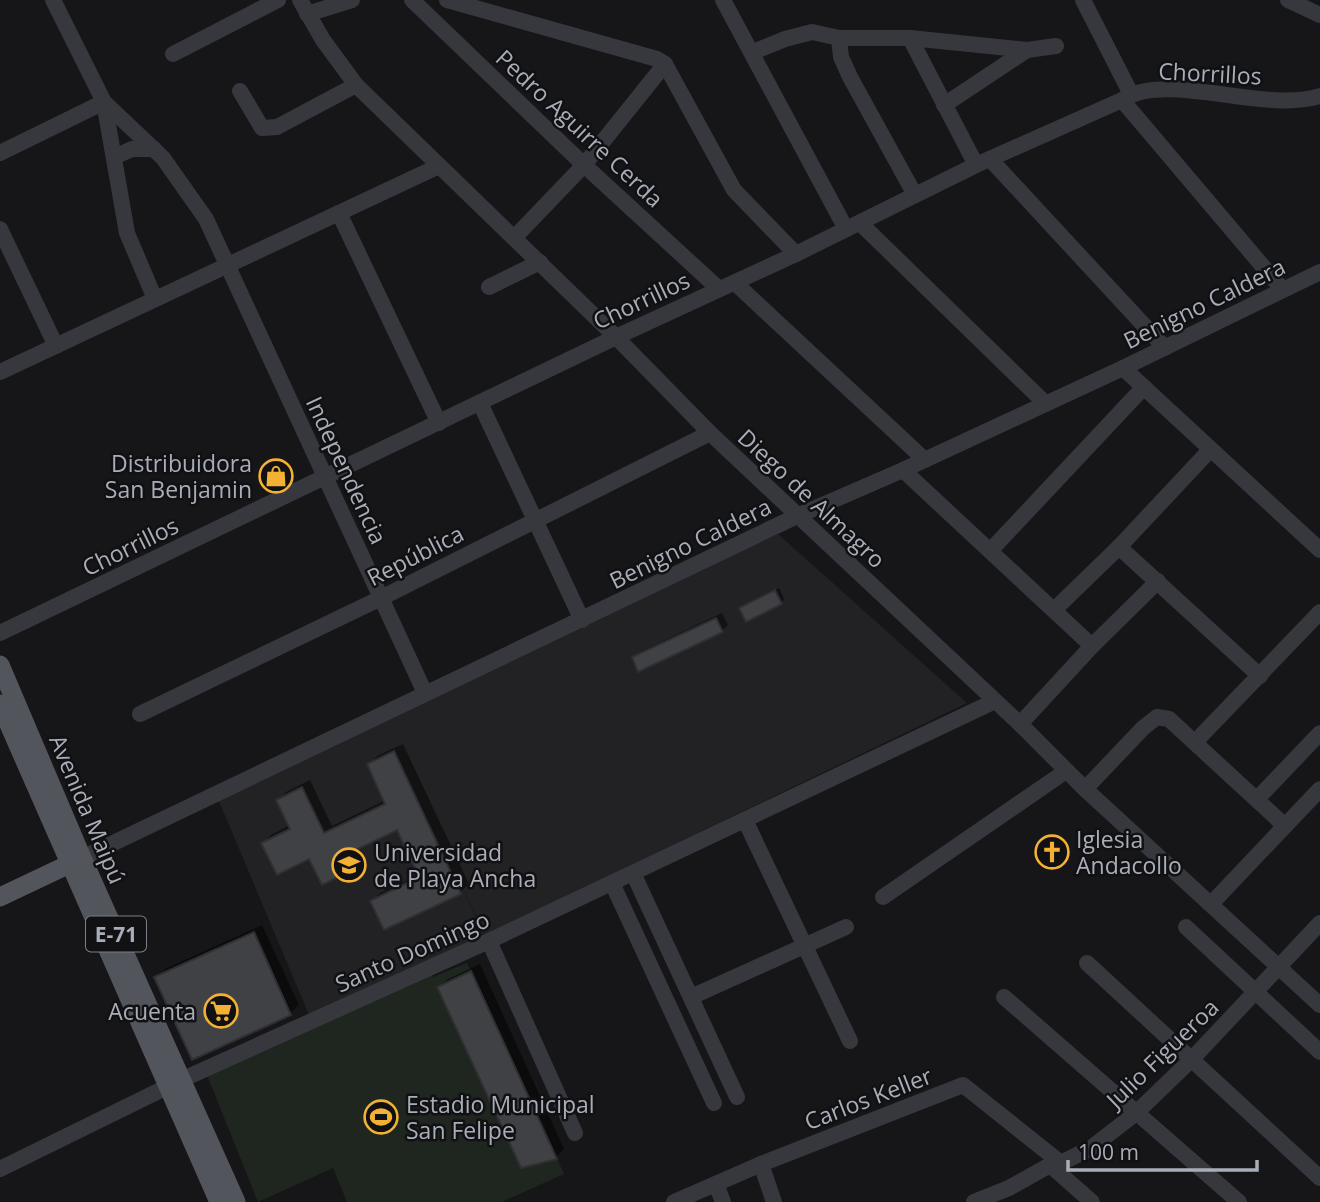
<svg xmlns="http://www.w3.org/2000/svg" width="1320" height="1202" font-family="'Open Sans',sans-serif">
	<rect width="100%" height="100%" fill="#161618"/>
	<!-- built -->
	<polygon fill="#222225" points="778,534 967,703 486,935 459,881 485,935 309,1015 216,794"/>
	<!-- park -->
	<polygon fill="#1e261f" points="467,963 564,1174 502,1202 347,1202 333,1168 258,1202 207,1075 429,970 433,977"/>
	<!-- shadow -->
	<g fill="#0007">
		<polygon points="779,588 784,599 781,603 741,608"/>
		<polygon points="722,613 728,625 722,631 634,658 640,652"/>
		<polygon points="403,744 469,884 460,892 385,928 372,901 380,893 420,874 398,828 346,852 352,865 343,873 310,856 263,843 271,835 290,825 278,801 286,792 310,780 332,826 386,800 369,765 377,756"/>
		<polygon points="262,925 299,1005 290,1013 156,977 165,969"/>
		<polygon points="480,964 564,1149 556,1157 439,987 448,979"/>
	</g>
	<!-- building -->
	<g fill="#404145" stroke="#303034" stroke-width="2">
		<polygon points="775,590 782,604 746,622 739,608"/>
		<polygon points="716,618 723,632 638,672 632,657"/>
		<polygon points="394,751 461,894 384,930 370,901 419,877 397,830 337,859 344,874 322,885 309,859 277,875 261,843 290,829 276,800 302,787 324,833 385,804 367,764"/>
		<polygon points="254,932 291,1015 192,1060 154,977"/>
		<polygon points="471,971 557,1159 521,1168 437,987"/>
	</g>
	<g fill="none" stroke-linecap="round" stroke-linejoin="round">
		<!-- minor -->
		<g stroke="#37383d" stroke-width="16">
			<polyline points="53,0 104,102 127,233 155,299"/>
			<polyline points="300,0 323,40 356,85 616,337 710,433 1020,724 1085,789 1320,1005"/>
			<polyline points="412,0 584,165 719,289"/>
			<polyline points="447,0 657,59 665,64 734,190 796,254"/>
			<polyline points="723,0 846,229"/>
			<polyline points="1083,0 1131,94"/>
			<polyline points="1288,0 1320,15"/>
			<polyline points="307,14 352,0"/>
			<polyline points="839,38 841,57 850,77 915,195"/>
			<polyline points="910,38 976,165"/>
			<polyline points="753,52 785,39 812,32 839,38 910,38 1027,50"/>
			<polyline points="173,54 278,0"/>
			<polyline points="240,91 262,128 277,127 356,85"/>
			<polyline points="1122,100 1282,289"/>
			<polyline points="104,102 163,158 206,219 425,693"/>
			<polyline points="944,105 1027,50 1056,46"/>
			<polyline points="0,153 104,102"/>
			<polyline points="114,157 132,149 154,149"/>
			<polyline points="990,159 1165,348"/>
			<polyline points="339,213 439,423"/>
			<polyline points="860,223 1046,404"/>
			<polyline points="0,229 56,346"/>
			<polyline points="514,238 584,165 665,64"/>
			<polyline points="735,283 925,460"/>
			<polyline points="489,287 540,262"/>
			<polyline points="1123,368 1320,550"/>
			<polyline points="0,372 439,166"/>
			<polyline points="480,403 582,620"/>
			<polyline points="903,470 1092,646"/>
			<polyline points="1119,547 1260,676"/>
			<polyline points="990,551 1144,387"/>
			<polyline points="1054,610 1119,547 1210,450"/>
			<path d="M0,633L616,337L796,254L976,165L1122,100C1166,70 1265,114 1320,96"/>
			<polyline points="140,714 381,598 710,433"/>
			<polyline points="1020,724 1092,646 1158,581"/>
			<polyline points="1196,741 1320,612"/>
			<polyline points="1085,789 1143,728 1157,717 1169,719 1284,825"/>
			<polyline points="1257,799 1320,733"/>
			<polyline points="745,820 850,1041"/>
			<polyline points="82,858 797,516 903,470 1123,368 1320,272"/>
			<polyline points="633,873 737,1097"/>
			<polyline points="612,883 714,1103"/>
			<polyline points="883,897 1066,771"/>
			<polyline points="1211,904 1320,789"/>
			<polyline points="1186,927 1320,1052"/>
			<polyline points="489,941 575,1133"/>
			<polyline points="1087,963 1320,1178"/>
			<polyline points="691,997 846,927"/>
			<polyline points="1004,997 1239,1202"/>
			<polyline points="761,1164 774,1202"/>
			<polyline points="1050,1165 1092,1202"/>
			<polyline points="0,1169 181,1080 489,941 995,701"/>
			<polyline points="716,1184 723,1202"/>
			<polyline points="674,1202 761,1164 963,1085 1061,1163"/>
			<polyline points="974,1202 1009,1188 1050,1165 1061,1163 1091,1148 1136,1113 1191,1060 1320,923"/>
		</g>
		<!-- major -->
		<g stroke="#53555c" stroke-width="19">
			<polyline points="0,665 82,858 236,1202"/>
			<polyline points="0,704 219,1202"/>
			<polyline points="0,897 78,860"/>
		</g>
	</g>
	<!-- icons -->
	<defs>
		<symbol id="shop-ring" viewBox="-11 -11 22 22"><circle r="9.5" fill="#111113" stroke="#f2b134" stroke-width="1.5"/><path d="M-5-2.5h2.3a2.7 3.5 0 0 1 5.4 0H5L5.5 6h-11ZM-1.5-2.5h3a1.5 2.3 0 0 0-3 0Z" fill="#f2b134"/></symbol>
		<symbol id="church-ring" viewBox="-11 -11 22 22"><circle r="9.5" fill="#111113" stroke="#f2b134" stroke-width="1.5"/><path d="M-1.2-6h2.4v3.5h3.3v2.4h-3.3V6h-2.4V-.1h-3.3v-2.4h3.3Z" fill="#f2b134"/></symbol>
		<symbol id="university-ring" viewBox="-11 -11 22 22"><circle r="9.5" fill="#111113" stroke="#f2b134" stroke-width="1.5"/><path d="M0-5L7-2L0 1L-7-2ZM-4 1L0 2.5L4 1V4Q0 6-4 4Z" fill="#f2b134"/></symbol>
		<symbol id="supermarket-ring" viewBox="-11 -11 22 22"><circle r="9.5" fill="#111113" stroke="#f2b134" stroke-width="1.5"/><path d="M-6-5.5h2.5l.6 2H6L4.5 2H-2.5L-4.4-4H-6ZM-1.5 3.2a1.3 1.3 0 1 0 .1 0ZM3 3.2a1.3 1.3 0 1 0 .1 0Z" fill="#f2b134"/></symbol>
		<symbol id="stadium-ring" viewBox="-11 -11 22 22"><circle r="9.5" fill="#111113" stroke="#f2b134" stroke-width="1.5"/><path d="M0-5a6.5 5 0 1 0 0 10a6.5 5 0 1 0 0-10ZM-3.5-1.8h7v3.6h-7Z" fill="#f2b134"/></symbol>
	</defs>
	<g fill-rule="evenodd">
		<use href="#shop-ring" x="257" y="457" width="38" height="38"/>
		<use href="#church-ring" x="1033" y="833" width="38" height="38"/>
		<use href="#university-ring" x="330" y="846" width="38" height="38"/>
		<use href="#supermarket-ring" x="202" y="992" width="38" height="38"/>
		<use href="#stadium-ring" x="362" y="1098" width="38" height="38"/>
	</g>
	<g text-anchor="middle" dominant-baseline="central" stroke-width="5" stroke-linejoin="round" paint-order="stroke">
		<!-- shield labels -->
		<rect fill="#111113" stroke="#7b7e86" stroke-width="2" x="86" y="916.5" width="60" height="35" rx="5"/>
		<g font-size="21" font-weight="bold" fill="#a8adb8">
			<text x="116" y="934">E-71</text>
		</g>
		<!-- street labels -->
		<g font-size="23" fill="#a8adb8" stroke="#111113">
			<text transform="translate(1210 73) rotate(3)">Chorrillos</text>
			<text transform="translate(580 128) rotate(43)">Pedro Aguirre Cerda</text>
			<text transform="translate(641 300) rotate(-25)">Chorrillos</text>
			<text transform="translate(1204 303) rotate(-26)">Benigno Caldera</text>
			<text transform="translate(347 470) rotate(65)">Independencia</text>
			<text transform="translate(812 498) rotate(43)">Diego de Almagro</text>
			<text transform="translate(690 543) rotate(-26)">Benigno Caldera</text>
			<text transform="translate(130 546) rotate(-26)">Chorrillos</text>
			<text transform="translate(415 555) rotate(-27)">República</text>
			<text transform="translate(88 809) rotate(67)">Avenida Maipú</text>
			<text transform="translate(412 951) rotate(-24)">Santo Domingo</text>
			<text transform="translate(1162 1053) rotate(-44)">Julio Figueroa</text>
			<text transform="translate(868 1098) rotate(-21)">Carlos Keller</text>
		</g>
		<!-- poi labels -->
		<g font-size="23" fill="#a8adb8" stroke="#111113" text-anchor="start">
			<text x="252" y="463" text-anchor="end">Distribuidora<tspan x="252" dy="26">San Benjamin</tspan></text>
			<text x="1076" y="839">Iglesia<tspan x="1076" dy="26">Andacollo</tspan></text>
			<text x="374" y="852">Universidad<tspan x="374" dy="26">de Playa Ancha</tspan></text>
			<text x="196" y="1011" text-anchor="end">Acuenta</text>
			<text x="406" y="1104">Estadio Municipal<tspan x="406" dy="26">San Felipe</tspan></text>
		</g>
	</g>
	<!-- scale -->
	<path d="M1068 1160v10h189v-10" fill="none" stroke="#a8adb8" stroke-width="3.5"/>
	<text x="1078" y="1160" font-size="21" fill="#a8adb8" stroke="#111113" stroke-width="5" paint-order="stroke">100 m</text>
</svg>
